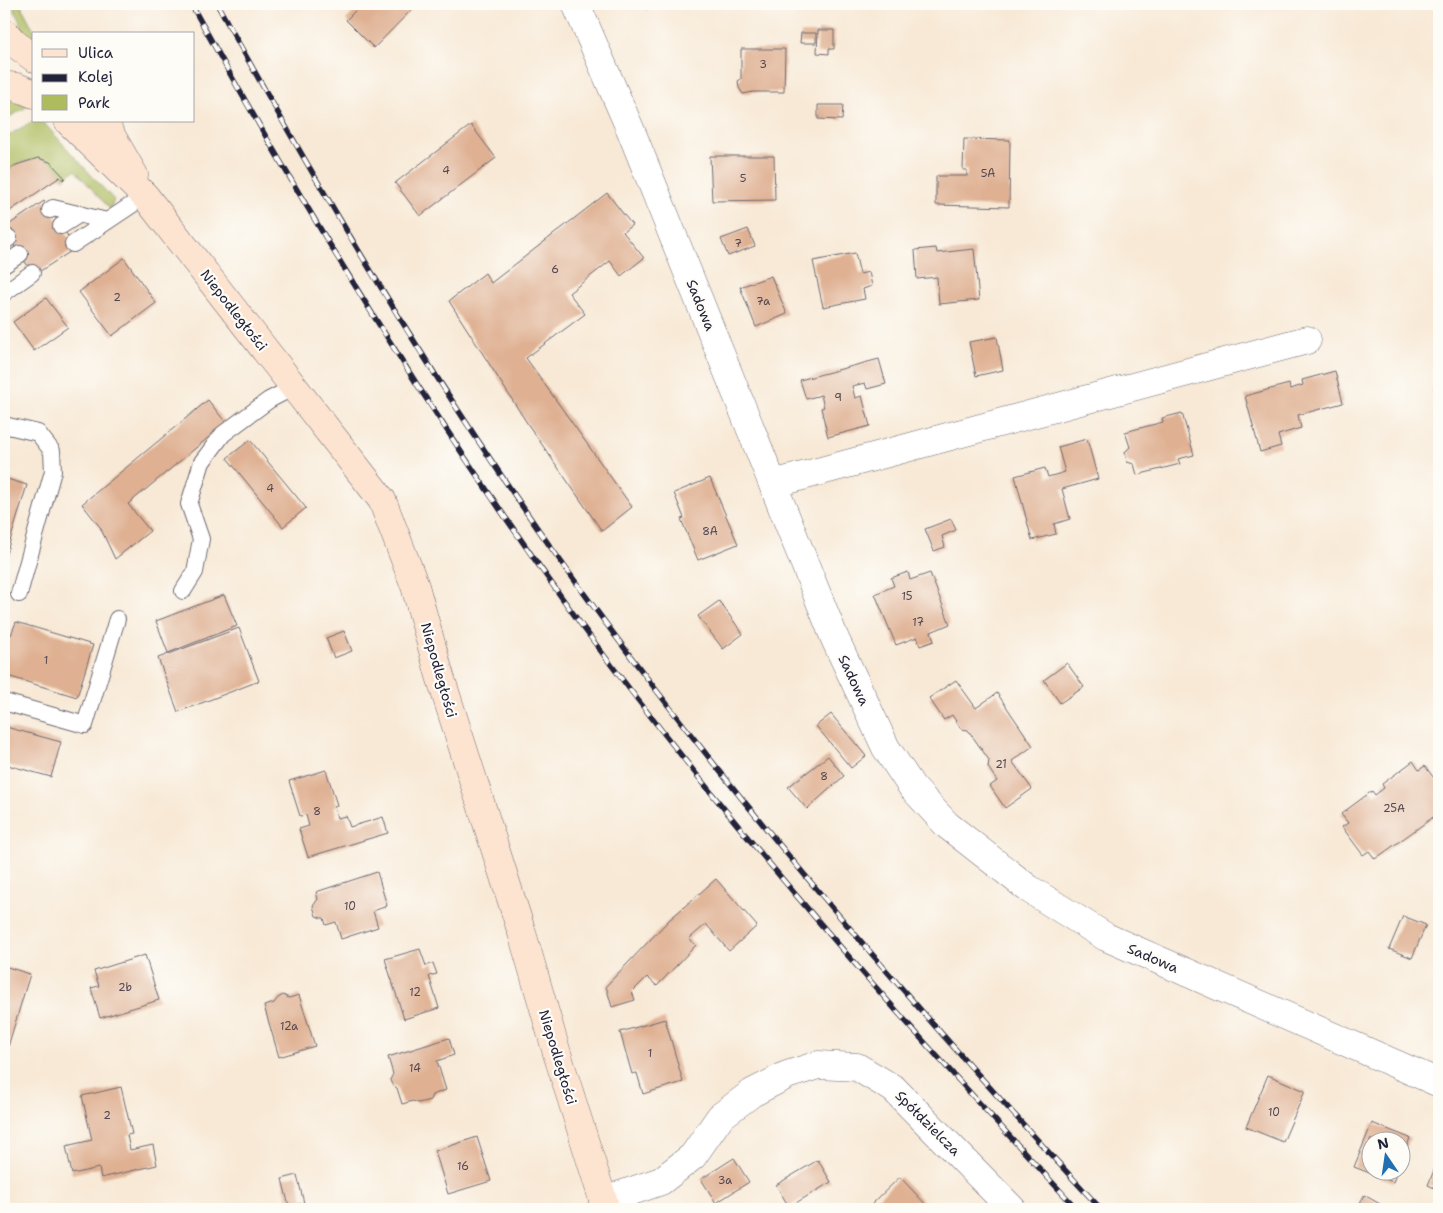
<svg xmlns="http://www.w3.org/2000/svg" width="1443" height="1213" font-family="'Shantell Sans',sans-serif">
	<rect width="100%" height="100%" fill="#fdfcf7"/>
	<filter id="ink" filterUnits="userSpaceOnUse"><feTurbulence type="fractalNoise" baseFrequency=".02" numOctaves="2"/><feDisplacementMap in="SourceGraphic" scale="10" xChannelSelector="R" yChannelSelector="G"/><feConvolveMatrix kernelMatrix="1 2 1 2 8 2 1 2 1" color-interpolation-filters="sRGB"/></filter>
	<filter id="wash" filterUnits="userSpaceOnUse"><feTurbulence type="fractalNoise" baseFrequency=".0096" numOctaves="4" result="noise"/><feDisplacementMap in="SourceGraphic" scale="20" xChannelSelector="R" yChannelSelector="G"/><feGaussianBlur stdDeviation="1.12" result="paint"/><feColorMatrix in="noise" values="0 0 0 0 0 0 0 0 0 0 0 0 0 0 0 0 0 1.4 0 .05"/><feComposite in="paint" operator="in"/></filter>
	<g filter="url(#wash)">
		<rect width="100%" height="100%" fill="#f8e9d6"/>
		<!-- green -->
		<g fill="#aebc5e" stroke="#686f4c">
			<polygon points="12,4 20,4 36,34 34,34 34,45 23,30"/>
			<polygon points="4,99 30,105 4,120"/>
			<path d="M33,121H42L114,200L110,209L75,170L65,178C59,173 54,165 47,161C40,157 16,162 10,169C6,172 5,179 4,184V138Z"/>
		</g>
		<g id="blocks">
			<!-- building -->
			<g fill="#dfb092">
				<polygon points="362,4 417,4 374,48 346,20"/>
				<polygon points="644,4 671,4 671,5 645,9"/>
				<polygon points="818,30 834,30 834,49 829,49 829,54 817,53"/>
				<polygon points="801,33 816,33 816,43 800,43"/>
				<polygon points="741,49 785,49 784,92 753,92 743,94 739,88 738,81 741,79"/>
				<polygon points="818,105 843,105 842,120 818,119"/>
				<polygon points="471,125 496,158 420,216 395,183"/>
				<polygon points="964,139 1010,140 1009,207 936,205 936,176 967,176 967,170 963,170"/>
				<polygon points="710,156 774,156 775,200 712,201"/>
				<polygon points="38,158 50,162 65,178 63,180 60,177 4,215 4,184 10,169 16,165"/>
				<polygon points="607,193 632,225 623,232 644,258 621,276 610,261 569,293 585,314 526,358 632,507 602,531 527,423 449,301 485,273 491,283"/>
				<polygon points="44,201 76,248 34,275 4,231 4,228"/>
				<polygon points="748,229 755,246 728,256 721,239"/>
				<polygon points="936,248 937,253 974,249 979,300 939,304 937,277 917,279 915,250"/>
				<polygon points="855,253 860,274 869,272 872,286 863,289 865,299 823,307 813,261"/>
				<polygon points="124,258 156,303 112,336 79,292"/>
				<polygon points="771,276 787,314 756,327 740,287"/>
				<polygon points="46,298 68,327 34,351 13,322"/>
				<polygon points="997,337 1003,370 976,376 969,342"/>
				<polygon points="879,359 886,384 867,389 865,383 852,386 855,398 862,396 870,426 828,437 821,408 824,407 821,395 806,399 800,380"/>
				<polygon points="1335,371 1343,403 1298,415 1301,428 1278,435 1281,446 1260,452 1245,396 1289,384 1290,389 1303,385 1302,380"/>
				<polygon points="1439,387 1439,405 1434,388"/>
				<polygon points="208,400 226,423 128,504 150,531 115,559 100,527 82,504"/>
				<polygon points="1182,413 1194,455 1178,459 1180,464 1137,475 1134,464 1127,462 1125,452 1130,447 1125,432 1163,422 1162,418"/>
				<polygon points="1087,439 1098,479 1062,489 1070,519 1054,524 1056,534 1032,540 1015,476 1045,468 1048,477 1065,472 1058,447"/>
				<polygon points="250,440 306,508 283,527 227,458"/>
				<polygon points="4,478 27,485 4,561"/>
				<polygon points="710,478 738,544 698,560 681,519 684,518 674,493"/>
				<polygon points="951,519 956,530 942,536 945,547 934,551 925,529"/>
				<polygon points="908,572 910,580 930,573 950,624 931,632 934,641 920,646 917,637 896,645 875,594 894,586 891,578"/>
				<polygon points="224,595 237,626 168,653 156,621"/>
				<polygon points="719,601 743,634 723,649 698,616"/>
				<polygon points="16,622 93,645 77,697 4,675 4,633 11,635"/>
				<polygon points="239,628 259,681 178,712 158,658"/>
				<polygon points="344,631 352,651 334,658 326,638"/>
				<polygon points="1067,663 1084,687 1060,703 1044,680"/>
				<polygon points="956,680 976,708 997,693 1033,746 1012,761 1032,789 1005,808 990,786 997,781 988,767 989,760 968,730 961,729 952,715 944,720 929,698"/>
				<polygon points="831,714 866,756 851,768 816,726"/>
				<polygon points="6,727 61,742 51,777 4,764 4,736"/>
				<polygon points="828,756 844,776 807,809 788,787"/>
				<polygon points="1413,761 1419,770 1425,766 1439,785 1439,813 1375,859 1369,851 1363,855 1342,827 1348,823 1341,814 1372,791 1375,795 1384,788 1382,784"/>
				<polygon points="326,770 337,805 334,807 337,818 346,816 350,827 383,817 388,833 308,857 299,829 309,826 306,815 300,816 289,781"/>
				<polygon points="377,872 387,906 373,911 378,927 341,939 336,922 326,925 324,918 321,918 316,916 313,906 318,899 316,892"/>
				<polygon points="716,879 757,926 729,951 706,924 689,939 696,945 657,986 647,977 632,992 635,1000 612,1007 606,986 669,920"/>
				<polygon points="1403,916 1426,925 1412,958 1389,949"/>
				<polygon points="420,949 426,966 433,963 437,974 429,976 439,1008 404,1019 385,959"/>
				<polygon points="145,955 159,1000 100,1018 91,988 99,986 94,971"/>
				<polygon points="4,966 30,974 4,1060"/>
				<polygon points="283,995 289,998 299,995 315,1046 279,1057 264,1006 274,1003 278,998"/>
				<polygon points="665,1019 683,1082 643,1094 637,1073 632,1074 620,1032"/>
				<polygon points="449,1038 454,1055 437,1061 446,1090 432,1095 430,1100 418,1103 413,1101 402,1104 397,1088 392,1085 390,1080 393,1074 388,1057"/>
				<polygon points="1268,1075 1305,1091 1283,1142 1246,1127"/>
				<polygon points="121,1087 132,1134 127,1135 130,1150 153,1145 157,1165 101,1178 99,1168 72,1174 66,1146 92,1140 82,1096"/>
				<polygon points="1372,1123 1410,1138 1401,1162 1400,1140 1370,1140 1370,1170 1398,1170 1393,1182 1354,1167"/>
				<polygon points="477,1137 491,1181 448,1194 435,1151"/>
				<polygon points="734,1158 749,1182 716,1203 701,1179"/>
				<polygon points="1439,1158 1439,1190 1428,1185"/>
				<polygon points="818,1160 831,1182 789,1207 776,1185"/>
				<polygon points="297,1175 304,1203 289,1206 282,1179"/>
				<polygon points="900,1177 930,1209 877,1209 872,1204"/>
				<polygon points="1364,1195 1389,1209 1357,1209"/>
			</g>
		</g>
	</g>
	<g filter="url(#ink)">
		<use href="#blocks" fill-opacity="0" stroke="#6d6871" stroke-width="1"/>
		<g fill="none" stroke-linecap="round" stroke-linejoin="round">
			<defs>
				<g id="lane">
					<polyline points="50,210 53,208 107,221"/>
					<polyline points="61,226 80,214"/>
					<polyline points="4,242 9,238"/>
					<polyline points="73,244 145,196"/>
					<polyline points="4,265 20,254"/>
					<polyline points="4,293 32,273"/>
					<polyline points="4,425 38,433 52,451 53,471 19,594"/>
					<polyline points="183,591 195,572 201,539 189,504 202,462 223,434 269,400 294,387"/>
					<polyline points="4,702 85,725 117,619"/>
				</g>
				<g id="street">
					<polyline points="576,4 631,131 835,639 886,748 912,787 947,825 1029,889 1106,937 1439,1083"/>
					<polyline points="773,484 1307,340"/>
					<polyline points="603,1201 661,1181 693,1156 720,1117 752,1093 787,1075 818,1065 857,1067 894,1089 1012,1209"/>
				</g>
				<g id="secondary">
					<polyline points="6,34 14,43 34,58"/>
					<polyline points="4,85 17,87 34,94"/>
					<polyline points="68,121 145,196 382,500 415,586 440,676 522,933 556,1050 606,1209"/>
					<polyline points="103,121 134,175"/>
				</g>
			</defs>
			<!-- lane casing -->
			<use href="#lane" stroke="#6d6871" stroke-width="18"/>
			<!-- street casing -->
			<use href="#street" stroke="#6d6871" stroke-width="29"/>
			<!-- secondary casing -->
			<use href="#secondary" stroke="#6d6871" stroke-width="29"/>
			<!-- lane -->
			<use href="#lane" stroke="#fff" stroke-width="16"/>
			<!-- street -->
			<use href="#street" stroke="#fff" stroke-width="28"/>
			<!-- secondary -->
			<use href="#secondary" stroke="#fde4d1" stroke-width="28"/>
			<defs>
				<g id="rail">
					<path d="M191,4C309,218 436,425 580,623C732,830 902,1021 1077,1209"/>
					<path d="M217,4C320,191 429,375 552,549C718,783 906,999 1101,1209"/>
				</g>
			</defs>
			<!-- rail casing -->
			<use href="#rail" stroke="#22223b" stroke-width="5.5"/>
			<!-- rail -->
			<use href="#rail" stroke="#fdfcf7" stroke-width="4" stroke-dasharray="11" stroke-linecap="butt"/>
		</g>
	</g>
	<g text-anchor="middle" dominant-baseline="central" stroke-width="4.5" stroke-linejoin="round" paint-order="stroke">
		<!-- number labels -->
		<g font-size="11" fill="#514651">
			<text x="763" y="64">3</text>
			<text x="446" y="170">4</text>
			<text x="988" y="173">5A</text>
			<text x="743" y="178">5</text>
			<text x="738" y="243">7</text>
			<text x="555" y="269">6</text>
			<text x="117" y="297">2</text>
			<text x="763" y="301">7a</text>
			<text x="838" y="397">9</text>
			<text x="270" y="488">4</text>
			<text x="710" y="531">8A</text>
			<text x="907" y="596">15</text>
			<text x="918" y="622">17</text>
			<text x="46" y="660">1</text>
			<text x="1001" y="764">21</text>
			<text x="824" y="776">8</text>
			<text x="1394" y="808">25A</text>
			<text x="317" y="811">8</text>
			<text x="350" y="906">10</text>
			<text x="125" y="987">2b</text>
			<text x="415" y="992">12</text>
			<text x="289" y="1026">12a</text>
			<text x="650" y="1053">1</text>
			<text x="415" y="1068">14</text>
			<text x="1274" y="1112">10</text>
			<text x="107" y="1115">2</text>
			<text x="463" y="1166">16</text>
			<text x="725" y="1180">3a</text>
		</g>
		<!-- street labels -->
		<g font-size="14" fill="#22223b" stroke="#fdfcf7">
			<text transform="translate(701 305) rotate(68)">Sadowa</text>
			<text transform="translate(234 310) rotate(52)">Niepodległości</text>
			<text transform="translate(439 670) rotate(74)">Niepodległości</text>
			<text transform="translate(854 680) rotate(65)">Sadowa</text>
			<text transform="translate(1153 958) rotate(23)">Sadowa</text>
			<text transform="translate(558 1057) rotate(73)">Niepodległości</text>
			<text transform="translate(928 1123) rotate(45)">Spółdzielcza</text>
		</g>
	</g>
	<!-- margin -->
	<rect width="1443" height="1213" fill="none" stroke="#fdfcf7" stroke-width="20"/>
	<!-- legend -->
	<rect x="32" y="32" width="162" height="90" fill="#fdfcf7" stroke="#a5a5ac"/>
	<rect x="42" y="49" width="25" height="8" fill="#fde4d1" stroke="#a5a5ac"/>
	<text x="78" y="58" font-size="15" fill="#22223b">Ulica</text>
	<rect x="42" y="74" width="25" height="8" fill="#22223b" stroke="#a5a5ac"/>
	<text x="78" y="82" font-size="15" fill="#22223b">Kolej</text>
	<rect x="42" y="95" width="25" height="15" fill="#aebc5e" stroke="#a5a5ac"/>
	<text x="78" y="108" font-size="15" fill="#22223b">Park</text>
	<!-- north arrow -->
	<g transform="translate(1386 1156) rotate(347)"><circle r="24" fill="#fdfcf7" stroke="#a5a5ac"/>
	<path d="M0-4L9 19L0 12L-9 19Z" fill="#1f6fb2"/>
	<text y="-8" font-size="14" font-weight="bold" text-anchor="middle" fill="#22223b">N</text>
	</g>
</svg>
